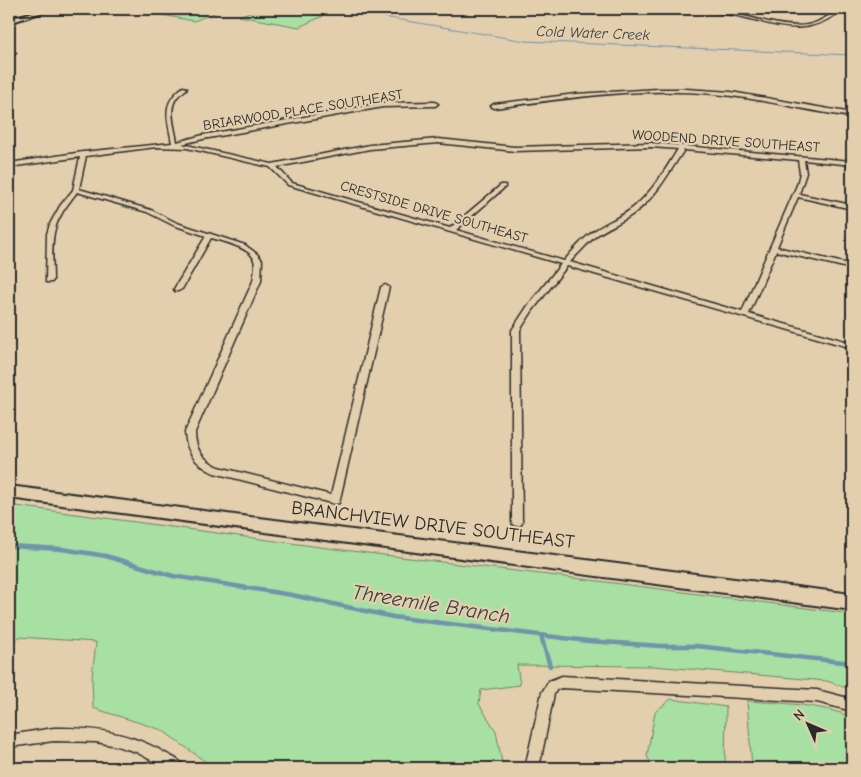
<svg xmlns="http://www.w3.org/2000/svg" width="861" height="777" font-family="'Comic Neue',sans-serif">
	<rect width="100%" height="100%" fill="#e3cfad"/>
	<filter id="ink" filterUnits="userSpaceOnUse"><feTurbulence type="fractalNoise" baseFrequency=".02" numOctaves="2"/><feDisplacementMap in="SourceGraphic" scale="10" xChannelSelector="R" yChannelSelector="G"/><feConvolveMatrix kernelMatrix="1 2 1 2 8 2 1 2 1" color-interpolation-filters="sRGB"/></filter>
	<g filter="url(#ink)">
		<!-- green -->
		<g fill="#a8dfa3" stroke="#6a8567">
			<polygon points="177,9 224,9 194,21 162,15"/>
			<polygon points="257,9 281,9 323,16 299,27 239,16"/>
			<polygon points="9,505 335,549 598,581 852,614 852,690 827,681 654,666 517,665 520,685 481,690 479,704 496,731 503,768 214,768 162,730 93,708 92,677 96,642 18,637 9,650"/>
			<polygon points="671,699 726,707 725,768 653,768 647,756 655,712"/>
			<path d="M747,701C781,703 820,704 852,717V768H752Z"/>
		</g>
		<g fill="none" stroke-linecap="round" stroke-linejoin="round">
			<!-- stream-far1 -->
			<polyline stroke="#6f94aa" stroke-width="1" points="336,9 525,41 852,55"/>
			<!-- stream -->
			<g stroke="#6f94aa" stroke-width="4.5">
				<polyline points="9,546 62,549 106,556 173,576 292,595 393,617 588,641 661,646 696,646 852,663"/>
				<polyline points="541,636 550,666"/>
			</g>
			<defs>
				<g id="street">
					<path d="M700,9C735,7 786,36 817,22C824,19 831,14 837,10V9H841V11C803,39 779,25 738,16C726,13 711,14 700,9Z"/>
					<polygon points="842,9 852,9 852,11"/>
					<polygon points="12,52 16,53 9,58 9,55"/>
					<path d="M183,87L187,88C185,91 181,93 178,96C167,108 175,127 177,142L203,135L383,103L435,102L438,104L435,106L383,107L203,139L182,144L272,164L370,145L438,139L515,147L651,143L852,161V165L804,160L806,173L799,194L852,205V209L798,197L777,247L852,265V269L776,251L749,314L852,343V348L567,266L533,310L520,330L522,522L521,525L517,526L513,525L512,522V330L527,307L561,264L288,185L270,167L187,148L156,147L86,156L79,189L151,210L177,223L245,245L257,254L262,260L261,281L195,432C195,450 203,460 219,467L331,495L381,287L385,285L389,287L339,503L335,504L214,473C195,464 186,452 185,432L253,281C254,275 256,266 254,260C252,248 222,241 211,238L182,289L178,291H175L174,289L206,236L173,225L147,212L77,192C68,204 57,217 54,233C51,248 53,265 53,280L52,282H46L47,234L50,224L60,206L73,190L80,157L9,167V163L83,152L172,143C168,119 160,104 183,87ZM438,143L515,151L651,147L678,149C666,169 652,192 634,207C622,217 607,222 594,231C583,239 573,250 564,261L456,230L505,187V185H501L450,228L292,183L277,167L370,149ZM684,150L798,160L800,173L797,185L742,312L570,262C579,253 587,243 597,235C610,226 625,221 637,211C657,195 670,171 684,150Z"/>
					<path d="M658,89H686L731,92L852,113V117C806,111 760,98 714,94C640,87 567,98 494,108L491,106L494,104L576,94Z"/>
					<polygon points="562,676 817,690 852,699 852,711 817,702 562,688 557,689 554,694 539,768 525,768 542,692 549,681"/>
					<path d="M54,728C94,727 133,733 167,754C174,758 182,761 185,768H166L136,752L117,746L96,742L54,741L9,747V735Z"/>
				</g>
				<polygon id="secondary" points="44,9 52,9 9,23 9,19"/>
				<polygon id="primary" points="9,486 852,594 852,610 9,498"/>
			</defs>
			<!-- street casing -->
			<use href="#street" stroke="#2b2b2b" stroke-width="3"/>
			<!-- secondary casing -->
			<use href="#secondary" stroke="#2b2b2b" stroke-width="4"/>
			<!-- primary casing -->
			<use href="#primary" stroke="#2b2b2b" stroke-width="4"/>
			<!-- street -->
			<use href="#street" fill="#e3cfad" fill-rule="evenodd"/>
			<!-- secondary -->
			<use href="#secondary" fill="#e3cfad" fill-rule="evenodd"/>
			<!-- primary -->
			<use href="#primary" fill="#e3cfad" fill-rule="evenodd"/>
		</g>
	</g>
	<g text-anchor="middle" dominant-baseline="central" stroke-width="4.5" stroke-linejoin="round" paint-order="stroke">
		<!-- far-street labels -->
		<g font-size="14" fill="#2b2b2b" stroke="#e3cfad">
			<text transform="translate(303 110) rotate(-9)">BRIARWOOD PLACE SOUTHEAST</text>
			<text transform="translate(726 141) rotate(4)">WOODEND DRIVE SOUTHEAST</text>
			<text transform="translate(434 212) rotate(16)">CRESTSIDE DRIVE SOUTHEAST</text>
		</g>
		<!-- far-water labels -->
		<g font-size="15" font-style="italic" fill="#363c40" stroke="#e3cfad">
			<text transform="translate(593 33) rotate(2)">Cold Water Creek</text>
		</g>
		<!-- near-street labels -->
		<g font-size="19" fill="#2b2b2b" stroke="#e3cfad">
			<text transform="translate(433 525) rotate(7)">BRANCHVIEW DRIVE SOUTHEAST</text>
		</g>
		<!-- near-water labels -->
		<g font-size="21" font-style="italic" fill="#363c40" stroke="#e3cfad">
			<text transform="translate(431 604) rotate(9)">Threemile Branch</text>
		</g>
	</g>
	<!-- margin -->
	<rect width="861" height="777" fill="none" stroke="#e3cfad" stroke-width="30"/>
	<rect x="15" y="15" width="831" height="747" fill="none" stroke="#2b2b2b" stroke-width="2" filter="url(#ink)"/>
	<!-- north arrow -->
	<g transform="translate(808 724) rotate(315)" stroke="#e3cfad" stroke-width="4" paint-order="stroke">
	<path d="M0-4L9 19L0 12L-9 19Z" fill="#2b2b2b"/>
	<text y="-8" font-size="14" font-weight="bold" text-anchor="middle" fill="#2b2b2b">N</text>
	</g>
</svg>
